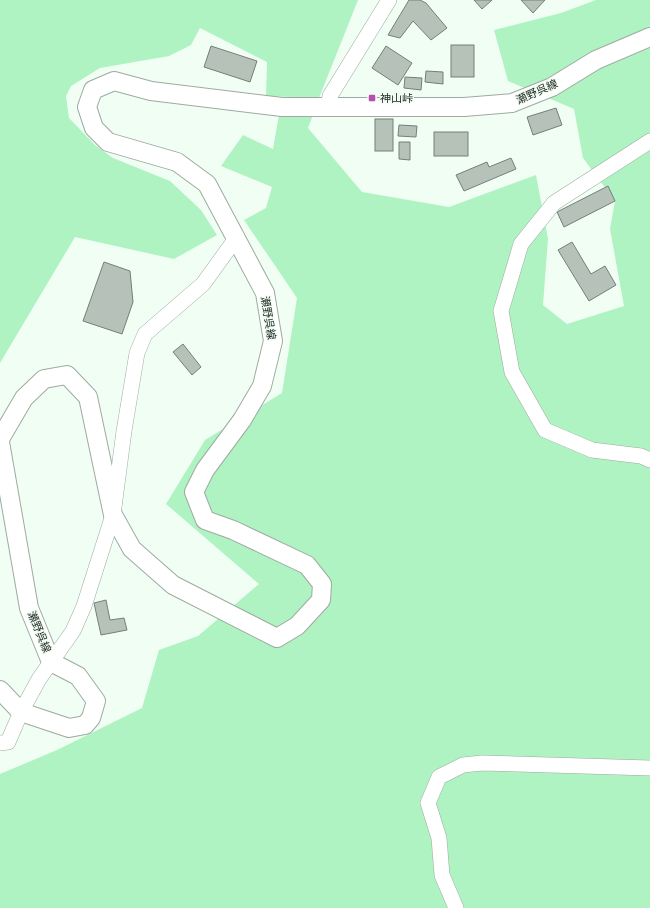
<svg xmlns="http://www.w3.org/2000/svg" width="650" height="908" font-family="Raleway,'Noto Sans JP',sans-serif">
	<rect width="100%" height="100%" fill="#f1fef4"/>
	<!-- green -->
	<g fill="#aff3c2">
		<polygon points="0,0 358,0 319,98 266,96 267,62 200,28 191,45 169,56 100,68 71,86 66,96 69,118 95,145 113,158 170,181 201,210 217,235 174,259 75,237 0,363"/>
		<polygon points="596,0 650,0 650,908 0,908 0,774 57,750 142,708 159,650 198,636 259,584 166,504 205,440 282,393 297,298 244,220 266,208 272,187 221,166 243,135 273,149 279,115 313,115 308,128 362,192 449,207 536,175 548,239 543,305 567,324 624,306 610,229 615,201 583,158 574,109 508,81 494,30 561,13"/>
	</g>
	<!-- building -->
	<g fill="#b6c2b9" stroke="#748077">
		<polygon points="409,0 420,0 426,3 447,28 431,40 413,21 400,38 388,35"/>
		<polygon points="474,0 492,0 482,9"/>
		<polygon points="521,0 545,0 533,13"/>
		<rect x="451" y="45" width="23" height="32"/>
		<polygon points="211,46 257,61 250,82 204,67"/>
		<polygon points="386,46 412,63 398,85 372,68"/>
		<polygon points="426,71 443,72 443,84 425,82"/>
		<polygon points="405,77 422,78 421,90 404,88"/>
		<polygon points="556,108 562,125 533,135 527,117"/>
		<rect x="375" y="119" width="18" height="32"/>
		<polygon points="399,125 417,126 416,137 398,136"/>
		<rect x="434" y="132" width="34" height="24"/>
		<polygon points="399,142 410,142 410,160 399,159"/>
		<polygon points="511,158 516,169 464,191 456,175 487,162 489,167"/>
		<polygon points="608,186 615,201 564,227 557,212"/>
		<polygon points="572,242 591,274 605,266 616,285 589,301 558,250"/>
		<polygon points="104,262 130,271 133,302 122,334 83,321"/>
		<polygon points="183,344 201,367 192,375 173,352"/>
		<polygon points="106,600 110,620 124,618 127,630 101,635 94,603"/>
	</g>
	<g fill="none" stroke-linecap="round" stroke-linejoin="round">
		<defs>
			<g id="minor">
				<polyline points="328,107 330,96 389,0"/>
				<polyline points="650,141 554,203 521,244 501,311 512,372 545,430 592,450 641,456 650,460"/>
				<polyline points="0,743 8,742 21,712 39,679 73,631 84,606 113,515 124,431 137,353 145,334 203,284 237,237"/>
				<polyline points="456,908 442,875 439,838 428,803 439,777 463,765 482,763 650,768"/>
			</g>
			<g id="major">
				<polyline points="0,439 24,398 44,379 67,375 88,397 113,515 132,549 173,585 277,638 297,626 321,600 322,584 307,565 233,530 205,520 194,492 205,470 242,420 262,386 273,341 265,293 207,184 177,162 108,142 94,128 87,107 93,90 114,81 151,91 282,107 464,107 512,103 552,87 596,60 650,37"/>
				<polyline points="0,442 29,608 51,662 78,676 96,701 91,718 85,725 69,728 21,712 0,690"/>
			</g>
		</defs>
		<!-- minor casing -->
		<use href="#minor" stroke="#9eaaa1" stroke-width="16"/>
		<!-- major casing -->
		<use href="#major" stroke="#9eaaa1" stroke-width="20"/>
		<!-- minor -->
		<use href="#minor" stroke="#fff" stroke-width="15"/>
		<!-- major -->
		<use href="#major" stroke="#fff" stroke-width="18"/>
	</g>
	<!-- markers -->
	<rect fill="#ba4ead" stroke="#f1fef4" stroke-width="1.5" x="368" y="94" width="8" height="8" rx="2"/>
	<g text-anchor="middle" dominant-baseline="central" stroke-width="3" stroke-linejoin="round" paint-order="stroke">
		<!-- street labels -->
		<g font-size="11" fill="#252926" stroke="#f1fef4">
			<text transform="translate(537 92) rotate(-24)">瀬野呉線</text>
			<text transform="translate(268 318) rotate(81)">瀬野呉線</text>
			<text transform="translate(39 632) rotate(68)">瀬野呉線</text>
		</g>
		<!-- poi labels -->
		<g font-size="11" fill="#252926" stroke="#f1fef4" text-anchor="start">
			<text x="380" y="98">神山峠</text>
		</g>
	</g>
</svg>
